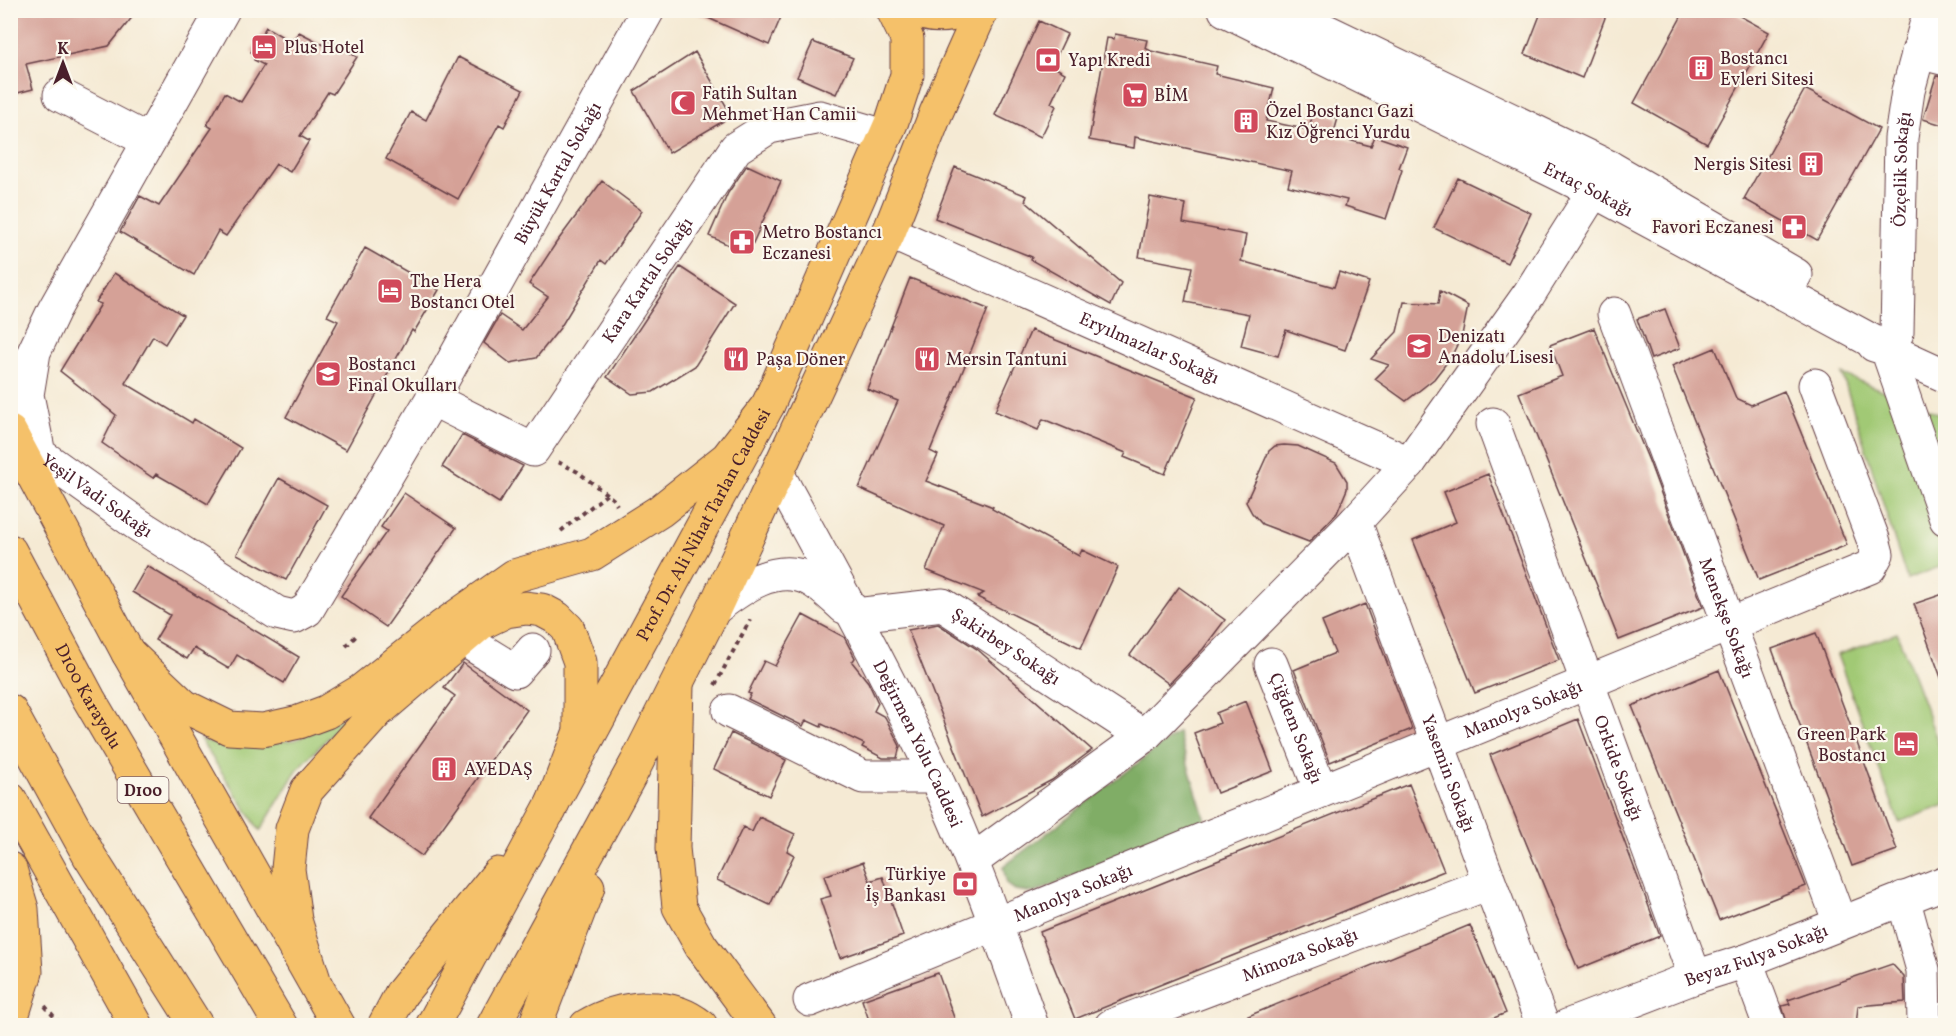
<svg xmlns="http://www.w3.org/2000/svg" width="1956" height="1036" font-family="Vollkorn,serif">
  <rect width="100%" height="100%" fill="#fbf7ec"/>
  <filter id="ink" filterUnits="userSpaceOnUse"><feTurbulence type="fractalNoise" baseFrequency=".0167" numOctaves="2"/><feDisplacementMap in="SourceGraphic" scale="12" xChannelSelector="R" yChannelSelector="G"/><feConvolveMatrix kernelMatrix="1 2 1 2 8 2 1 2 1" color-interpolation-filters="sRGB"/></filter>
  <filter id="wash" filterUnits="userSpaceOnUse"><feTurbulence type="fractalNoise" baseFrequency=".008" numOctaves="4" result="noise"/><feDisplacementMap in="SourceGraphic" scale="24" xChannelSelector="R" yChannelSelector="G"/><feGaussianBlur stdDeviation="1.35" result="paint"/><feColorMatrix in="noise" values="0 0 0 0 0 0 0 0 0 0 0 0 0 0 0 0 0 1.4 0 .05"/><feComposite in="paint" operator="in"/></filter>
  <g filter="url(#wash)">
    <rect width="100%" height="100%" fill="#f5ead4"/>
    <path fill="#a1c975" stroke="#767450" stroke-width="1.5" d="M 1842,374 L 1945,416 L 1945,565 L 1907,579 Z
      M 1897,633 L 1945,761 L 1945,805 L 1899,822 L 1837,655 Z
      M 351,714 L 297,770 L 260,831 L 200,739 L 224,747 L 295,740 Z"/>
    <path fill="#80ad66" stroke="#656648" stroke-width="1.5" d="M 1178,732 L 1205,820 L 1034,893 L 1015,890 L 1007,884 L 1003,867 Z"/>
    <g id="blocks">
      <path fill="#d5a197" d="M 10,10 L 138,10 L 109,46 L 26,64 L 33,89 L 10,95 Z
        M 690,10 L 784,10 L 769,45 Z
        M 1542,10 L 1608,10 L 1582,78 L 1525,54 Z
        M 1685,10 L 1729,10 L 1769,32 L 1707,144 L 1634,103 Z
        M 1039,21 L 1067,34 L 1052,66 L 1065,73 L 1051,103 L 1056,106 L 1041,137 L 995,115 Z
        M 266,27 L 291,42 L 299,32 L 324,45 L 327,39 L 357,57 L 333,94 L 328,92 L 300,136 L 309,141 L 290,172 L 276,164 L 226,236 L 218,231 L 194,275 L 120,232 L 140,196 L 159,206 L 212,128 L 207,125 L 225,93 L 241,102 L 264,65 L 254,60 L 257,55 L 251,52 Z
        M 1115,34 L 1147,40 L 1145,48 L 1151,51 L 1217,66 L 1215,74 L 1274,88 L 1266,121 L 1309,130 L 1313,112 L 1338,118 L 1333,136 L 1371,146 L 1375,136 L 1407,147 L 1399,168 L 1402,170 L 1386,219 L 1345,206 L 1347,200 L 1288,186 L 1292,171 L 1135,137 L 1134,148 L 1089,140 L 1107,38 L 1114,39 Z
        M 813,42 L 853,58 L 836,94 L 797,77 Z
        M 695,52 L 732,116 L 669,153 L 634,91 Z
        M 458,57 L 523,90 L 504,127 L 499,124 L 458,199 L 386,159 L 411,112 L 426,120 Z
        M 1936,76 L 1946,77 L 1946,126 L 1923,119 Z
        M 1805,89 L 1879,129 L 1817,240 L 1744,199 Z
        M 747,165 L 781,181 L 748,254 L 709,236 L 728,193 Z
        M 955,167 L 1027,196 L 1025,201 L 1121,283 L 1111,305 L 1031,260 L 1032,257 L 935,218 Z
        M 1458,178 L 1531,213 L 1507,263 L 1434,228 Z
        M 602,181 L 642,211 L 606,264 L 601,260 L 560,328 L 536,358 L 510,363 L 484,343 L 500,315 L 522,330 L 548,297 L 529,284 L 556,243 Z
        M 1150,197 L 1186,204 L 1183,223 L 1246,235 L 1241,261 L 1334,287 L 1339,272 L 1369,282 L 1345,350 L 1286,330 L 1278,356 L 1241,346 L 1249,314 L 1185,302 L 1192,267 L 1139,257 Z
        M 365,248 L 439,290 L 414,332 L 412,330 L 346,450 L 286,417 L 338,321 L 327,316 Z
        M 680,267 L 735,303 L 695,366 L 653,392 L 632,394 L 607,377 Z
        M 114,273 L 183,315 L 165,344 L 153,336 L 125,383 L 192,423 L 194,419 L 241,448 L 208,504 L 156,474 L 153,478 L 102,443 L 116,415 L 60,371 L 101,304 L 96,302 Z
        M 910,278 L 988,309 L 930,451 L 938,455 L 926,481 L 993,507 L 992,509 L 1079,556 L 1082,550 L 1118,567 L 1081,648 L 977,597 L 984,593 L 926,570 L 944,526 L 859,488 L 898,401 L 867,389 Z
        M 1440,291 L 1468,306 L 1462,335 L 1451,357 L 1434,379 L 1406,401 L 1375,379 L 1389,365 L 1371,359 L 1397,332 L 1404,302 L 1438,304 Z
        M 1665,309 L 1680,348 L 1651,359 L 1637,319 Z
        M 1594,328 L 1649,461 L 1703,607 L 1619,640 L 1519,393 L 1562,376 L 1550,345 Z
        M 1031,330 L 1197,397 L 1165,474 L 1124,457 L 1126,453 L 1043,419 L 1038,430 L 995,411 Z
        M 1715,348 L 1736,398 L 1751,405 L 1784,391 L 1847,545 L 1759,580 L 1672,366 Z
        M 462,435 L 523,466 L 499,503 L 442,467 Z
        M 1284,445 L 1298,446 L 1336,463 L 1347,481 L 1347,489 L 1337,513 L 1309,542 L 1262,524 L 1252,513 L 1246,502 L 1269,451 L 1275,446 Z
        M 1488,474 L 1559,660 L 1475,693 L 1413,540 L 1456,522 L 1444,492 Z
        M 279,478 L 327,505 L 286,580 L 237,554 Z
        M 404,493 L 456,528 L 386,627 L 341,596 L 387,531 L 381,527 Z
        M 147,566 L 299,657 L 284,683 L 237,655 L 229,669 L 194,648 L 187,659 L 155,640 L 170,615 L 132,592 Z
        M 1179,587 L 1225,620 L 1203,649 L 1169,684 L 1130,655 Z
        M 1946,593 L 1946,683 L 1943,683 L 1914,604 Z
        M 1365,604 L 1412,729 L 1330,762 L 1294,670 L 1335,653 L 1322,622 Z
        M 803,615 L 844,637 L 855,658 L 852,662 L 868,682 L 878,703 L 874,711 L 885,717 L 900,746 L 897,758 L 883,758 L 862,747 L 864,744 L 822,724 L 821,727 L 806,720 L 803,726 L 748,699 L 751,694 L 748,693 L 764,661 L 775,666 Z
        M 938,624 L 977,649 L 1092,750 L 1052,780 L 982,817 L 908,630 Z
        M 1816,633 L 1897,850 L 1852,866 L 1772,649 Z
        M 463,663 L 527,710 L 422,856 L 368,818 L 455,696 L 444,688 Z
        M 1719,670 L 1806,886 L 1719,920 L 1632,706 Z
        M 1246,701 L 1273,771 L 1217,793 L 1194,733 L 1220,723 L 1216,713 Z
        M 1578,719 L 1660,936 L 1578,969 L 1490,755 Z
        M 731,733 L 786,760 L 769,796 L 714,769 Z
        M 1409,784 L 1444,871 L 1075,1019 L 1040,932 Z
        M 759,817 L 795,834 L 787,851 L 794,855 L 770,905 L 717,880 L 743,827 L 752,832 Z
        M 863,862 L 870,881 L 883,877 L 903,936 L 840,958 L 820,899 L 831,896 L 824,876 Z
        M 1470,925 L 1506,1013 L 1474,1026 L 1224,1026 Z
        M 1892,964 L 1904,977 L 1905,1002 L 1858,1006 L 1856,1026 L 1788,1026 L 1782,1006 L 1790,1004 L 1788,1000 Z
        M 938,973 L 957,1026 L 871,1026 L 862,1000 Z"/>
    </g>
  </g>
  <g filter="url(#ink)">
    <use href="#blocks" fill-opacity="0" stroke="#643d44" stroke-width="1.5"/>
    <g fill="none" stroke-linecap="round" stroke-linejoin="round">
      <defs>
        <g id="minor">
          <path id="s1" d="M 223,10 L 54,310 L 34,352 L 27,395 L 39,454 L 137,524 L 277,613 L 294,617 L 307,610 L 432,399 L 648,10"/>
          <path id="s2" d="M 1225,10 L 1594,191 L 1887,349 L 1946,376"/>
          <path d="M 1283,10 L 1609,167 L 1796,275"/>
          <path d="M 1918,52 L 1946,59"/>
          <path d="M 60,95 L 149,141"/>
          <path id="s3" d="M 889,232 L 1409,463"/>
          <path id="s4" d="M 1614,314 L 1840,923"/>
          <path id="s5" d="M 1897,333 L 1901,138 L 1908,91 L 1930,10"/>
          <path d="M 1874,345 L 1887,349 L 1946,519"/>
          <path id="s6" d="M 432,399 L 533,450 L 736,148 L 769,127 L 820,117 L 885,136"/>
          <path id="s7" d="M 1493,424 L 1695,977"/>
          <path id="s8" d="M 778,475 C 832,574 887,674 935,776 C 973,857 1002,942 1032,1026"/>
          <path id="s9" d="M 1355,522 L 1543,1026"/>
          <path d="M 714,609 C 740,589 776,561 811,580 C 823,587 834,598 844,607"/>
          <path id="s10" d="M 855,615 L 943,605 L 1144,736"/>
          <path d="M 463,639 L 515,671 L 533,650"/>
          <path id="s11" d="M 1271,664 L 1321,791"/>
          <path d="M 729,711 L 863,777 L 936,777"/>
          <path d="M 972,861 L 1144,736 L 1355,522 L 1409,463 L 1529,294 L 1609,167"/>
          <path d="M 1903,898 L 1923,970 L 1924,1026"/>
          <path d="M 1746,961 L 1770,1026"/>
          <path id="s12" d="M 810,1000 L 1870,567 L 1877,554 L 1873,539 L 1815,385"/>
          <path id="s13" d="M 1111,1026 L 1489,883"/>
          <path id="s14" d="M 1567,1026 L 1695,977 L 1746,961 L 1946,882"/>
        </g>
        <g id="major">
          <path d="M 915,10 C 931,18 949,17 966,10"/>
          <path d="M 401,994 L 498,874"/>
          <path id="s15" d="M 432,1026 L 768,405 L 892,121 L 907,75 L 907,39 L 893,10"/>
          <path d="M 493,1026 L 636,764 L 714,609 L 889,232 L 936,113 L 982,10"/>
          <path d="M 535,1026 L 588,887"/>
        </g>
        <g id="highway">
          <path d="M 10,432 L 128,653 L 339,1026"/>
          <path id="s16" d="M 10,551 L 89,699 L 281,1026"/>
          <path d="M 128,653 L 184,706 L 229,728 L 263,730 L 299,722 L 326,712 L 361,691 L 443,626 L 514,576 L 592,554 L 660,511 L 727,458 L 768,405"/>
          <path d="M 677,685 L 673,848 L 679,907 L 701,946 L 760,1026"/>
          <path d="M 10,711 L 90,857 L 197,1026"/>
          <path d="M 10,799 L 137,1026"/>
          <path d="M 10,869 L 22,909 L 26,972 L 10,1023"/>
          <path d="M 314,980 L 295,920 L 288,869 L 292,829 L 307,790 L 377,712 L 481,623 L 506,611 L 526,608 L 542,610 L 557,618 L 568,629 L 580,662 L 580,731 L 550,810"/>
          <path d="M 586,1026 C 620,1006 670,1000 701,1026"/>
        </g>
      </defs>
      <use href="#minor" stroke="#643d44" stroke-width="35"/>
      <use href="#major" stroke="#643d44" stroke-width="35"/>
      <use href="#highway" stroke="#643d44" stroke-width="35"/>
      <path stroke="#643d44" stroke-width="4" stroke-dasharray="4.5 4.5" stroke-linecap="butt" d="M 558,462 L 578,472 L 613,499 L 617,505
        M 561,531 L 607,494
        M 346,646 L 357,635
        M 715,685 L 750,620
        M 45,1006 L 62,1026"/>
      <use href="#minor" stroke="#fff" stroke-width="33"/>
      <use href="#major" stroke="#f5c16b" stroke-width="33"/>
      <use href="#highway" stroke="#f5c16b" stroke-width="33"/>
      <defs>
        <path id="major-bridge" d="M 384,1026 L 401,994"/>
      </defs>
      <use href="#major-bridge" stroke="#643d44" stroke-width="35" stroke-linecap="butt"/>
      <use href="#major-bridge" stroke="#f5c16b" stroke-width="33"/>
    </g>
  </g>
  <defs>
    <symbol id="hotel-square" viewBox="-11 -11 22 22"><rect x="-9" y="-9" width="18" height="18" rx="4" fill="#d1495b" stroke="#fbf7ec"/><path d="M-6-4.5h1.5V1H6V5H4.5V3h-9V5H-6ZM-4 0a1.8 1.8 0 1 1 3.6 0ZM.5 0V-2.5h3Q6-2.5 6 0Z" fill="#fff"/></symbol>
    <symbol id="bank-square" viewBox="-11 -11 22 22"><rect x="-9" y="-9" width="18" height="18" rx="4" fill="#d1495b" stroke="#fbf7ec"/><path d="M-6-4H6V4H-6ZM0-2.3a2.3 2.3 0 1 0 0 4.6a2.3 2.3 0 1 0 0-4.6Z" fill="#fff"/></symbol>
    <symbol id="building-square" viewBox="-11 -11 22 22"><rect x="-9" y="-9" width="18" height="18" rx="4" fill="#d1495b" stroke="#fbf7ec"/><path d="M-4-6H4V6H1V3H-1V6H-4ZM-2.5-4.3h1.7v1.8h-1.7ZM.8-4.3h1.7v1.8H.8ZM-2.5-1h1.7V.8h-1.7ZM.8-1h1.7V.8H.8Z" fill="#fff"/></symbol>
    <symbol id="supermarket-square" viewBox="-11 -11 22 22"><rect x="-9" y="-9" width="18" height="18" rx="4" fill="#d1495b" stroke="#fbf7ec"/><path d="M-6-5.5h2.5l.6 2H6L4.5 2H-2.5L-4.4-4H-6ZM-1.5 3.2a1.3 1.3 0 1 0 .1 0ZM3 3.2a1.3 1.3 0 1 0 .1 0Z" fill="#fff"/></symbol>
    <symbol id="mosque-square" viewBox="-11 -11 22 22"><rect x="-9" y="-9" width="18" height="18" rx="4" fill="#d1495b" stroke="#fbf7ec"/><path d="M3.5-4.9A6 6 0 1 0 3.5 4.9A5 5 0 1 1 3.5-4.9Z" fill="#fff"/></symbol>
    <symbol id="pharmacy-square" viewBox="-11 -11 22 22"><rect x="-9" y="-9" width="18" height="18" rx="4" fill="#d1495b" stroke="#fbf7ec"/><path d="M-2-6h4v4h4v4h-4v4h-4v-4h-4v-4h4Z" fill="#fff"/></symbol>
    <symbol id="school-square" viewBox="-11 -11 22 22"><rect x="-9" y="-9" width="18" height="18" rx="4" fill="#d1495b" stroke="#fbf7ec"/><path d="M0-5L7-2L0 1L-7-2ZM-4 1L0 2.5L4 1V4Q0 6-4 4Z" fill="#fff"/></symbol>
    <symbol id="restaurant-square" viewBox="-11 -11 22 22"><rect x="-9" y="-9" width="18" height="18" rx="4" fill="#d1495b" stroke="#fbf7ec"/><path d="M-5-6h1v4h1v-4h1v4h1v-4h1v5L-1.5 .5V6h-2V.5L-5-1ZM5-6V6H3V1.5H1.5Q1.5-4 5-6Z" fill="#fff"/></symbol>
  </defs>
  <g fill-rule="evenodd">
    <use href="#hotel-square" x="249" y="32" width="30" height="30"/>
    <use href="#bank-square" x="1033" y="45" width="30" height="30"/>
    <use href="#building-square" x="1686" y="53" width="30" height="30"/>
    <use href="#supermarket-square" x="1120" y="80" width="30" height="30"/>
    <use href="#mosque-square" x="668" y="88" width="30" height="30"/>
    <use href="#building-square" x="1231" y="106" width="30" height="30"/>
    <use href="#building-square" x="1796" y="149" width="30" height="30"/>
    <use href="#pharmacy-square" x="1779" y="212" width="30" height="30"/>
    <use href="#pharmacy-square" x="727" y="227" width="30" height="30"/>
    <use href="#hotel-square" x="375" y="276" width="30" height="30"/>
    <use href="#school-square" x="1404" y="331" width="30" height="30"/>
    <use href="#restaurant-square" x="721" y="344" width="30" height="30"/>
    <use href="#restaurant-square" x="912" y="344" width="30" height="30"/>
    <use href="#school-square" x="313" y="359" width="30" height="30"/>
    <use href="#hotel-square" x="1891" y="729" width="30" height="30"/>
    <use href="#building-square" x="429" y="754" width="30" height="30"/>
    <use href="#bank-square" x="950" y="869" width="30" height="30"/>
  </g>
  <g text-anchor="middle" stroke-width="4.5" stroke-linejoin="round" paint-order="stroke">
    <rect fill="#fbf7ec" stroke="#7f6065" stroke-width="1.5" x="117.5" y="777" width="51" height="26" rx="4.5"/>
    <g font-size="16" font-weight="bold" fill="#4a1f2b">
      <text x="143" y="796">D100</text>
    </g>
    <g font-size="18" fill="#4a1f2b" stroke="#fbf7ec" text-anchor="start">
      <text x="284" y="53">Plus Hotel</text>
      <text x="1720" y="64">Bostancı<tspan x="1720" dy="21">Evleri Sitesi</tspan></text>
      <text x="1068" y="66">Yapı Kredi</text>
      <text x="702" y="99">Fatih Sultan<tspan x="702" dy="21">Mehmet Han Camii</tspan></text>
      <text x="1154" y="101">BİM</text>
      <text x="1266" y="117">Özel Bostancı Gazi<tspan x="1266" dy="21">Kız Öğrenci Yurdu</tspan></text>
      <text x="1792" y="170" text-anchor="end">Nergis Sitesi</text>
      <text x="1774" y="233" text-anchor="end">Favori Eczanesi</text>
      <text x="762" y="238">Metro Bostancı<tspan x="762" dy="21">Eczanesi</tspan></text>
      <text x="410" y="287">The Hera<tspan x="410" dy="21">Bostancı Otel</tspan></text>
      <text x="1438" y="342">Denizatı<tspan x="1438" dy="21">Anadolu Lisesi</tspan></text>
      <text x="756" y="365">Paşa Döner</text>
      <text x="946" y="365">Mersin Tantuni</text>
      <text x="348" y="370">Bostancı<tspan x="348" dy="21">Final Okulları</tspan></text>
      <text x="1886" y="740" text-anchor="end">Green Park<tspan x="1886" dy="21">Bostancı</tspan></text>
      <text x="464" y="775">AYEDAŞ</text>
      <text x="946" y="880" text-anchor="end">Türkiye<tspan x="946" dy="21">İş Bankası</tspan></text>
    </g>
    <g font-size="18" fill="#4a1f2b" stroke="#fbf7ec">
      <text dy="6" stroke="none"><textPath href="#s5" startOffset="164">Özçelik Sokağı</textPath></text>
      <text dy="6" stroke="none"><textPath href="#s1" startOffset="1317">Büyük Kartal Sokağı</textPath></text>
      <text dy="6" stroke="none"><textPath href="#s2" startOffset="405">Ertaç Sokağı</textPath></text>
      <text dy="6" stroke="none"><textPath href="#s6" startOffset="318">Kara Kartal Sokağı</textPath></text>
      <text dy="6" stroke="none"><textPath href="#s3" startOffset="285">Eryılmazlar Sokağı</textPath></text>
      <text dy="6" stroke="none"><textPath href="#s1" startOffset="566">Yeşil Vadi Sokağı</textPath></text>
      <text dy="6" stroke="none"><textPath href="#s15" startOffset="570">Prof. Dr. Ali Nihat Tarlan Caddesi</textPath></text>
      <text dy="6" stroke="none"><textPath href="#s4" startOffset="324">Menekşe Sokağı</textPath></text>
      <text dy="6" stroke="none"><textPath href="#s10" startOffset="164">Şakirbey Sokağı</textPath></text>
      <text dy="6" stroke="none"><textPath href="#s16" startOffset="165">D100 Karayolu</textPath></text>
      <text dy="6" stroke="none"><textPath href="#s12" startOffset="770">Manolya Sokağı</textPath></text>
      <text dy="6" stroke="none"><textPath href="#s11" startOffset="69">Çiğdem Sokağı</textPath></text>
      <text dy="6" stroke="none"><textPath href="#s8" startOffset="303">Değirmen Yolu Caddesi</textPath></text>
      <text dy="6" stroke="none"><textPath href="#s7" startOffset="366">Orkide Sokağı</textPath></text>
      <text dy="6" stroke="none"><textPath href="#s9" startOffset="268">Yasemin Sokağı</textPath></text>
      <text dy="6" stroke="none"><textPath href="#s12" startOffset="284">Manolya Sokağı</textPath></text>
      <text dy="6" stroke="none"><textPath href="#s13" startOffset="202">Mimoza Sokağı</textPath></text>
      <text dy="6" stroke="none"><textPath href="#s14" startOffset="202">Beyaz Fulya Sokağı</textPath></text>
    </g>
  </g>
  <rect width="1956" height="1036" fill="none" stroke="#fbf7ec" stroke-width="36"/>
  <g transform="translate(63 63)" stroke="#fbf7ec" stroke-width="4.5" paint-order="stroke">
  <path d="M0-4.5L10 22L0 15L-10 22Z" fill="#4a1f2b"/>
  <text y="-9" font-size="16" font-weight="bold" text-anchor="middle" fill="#4a1f2b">K</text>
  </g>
</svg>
